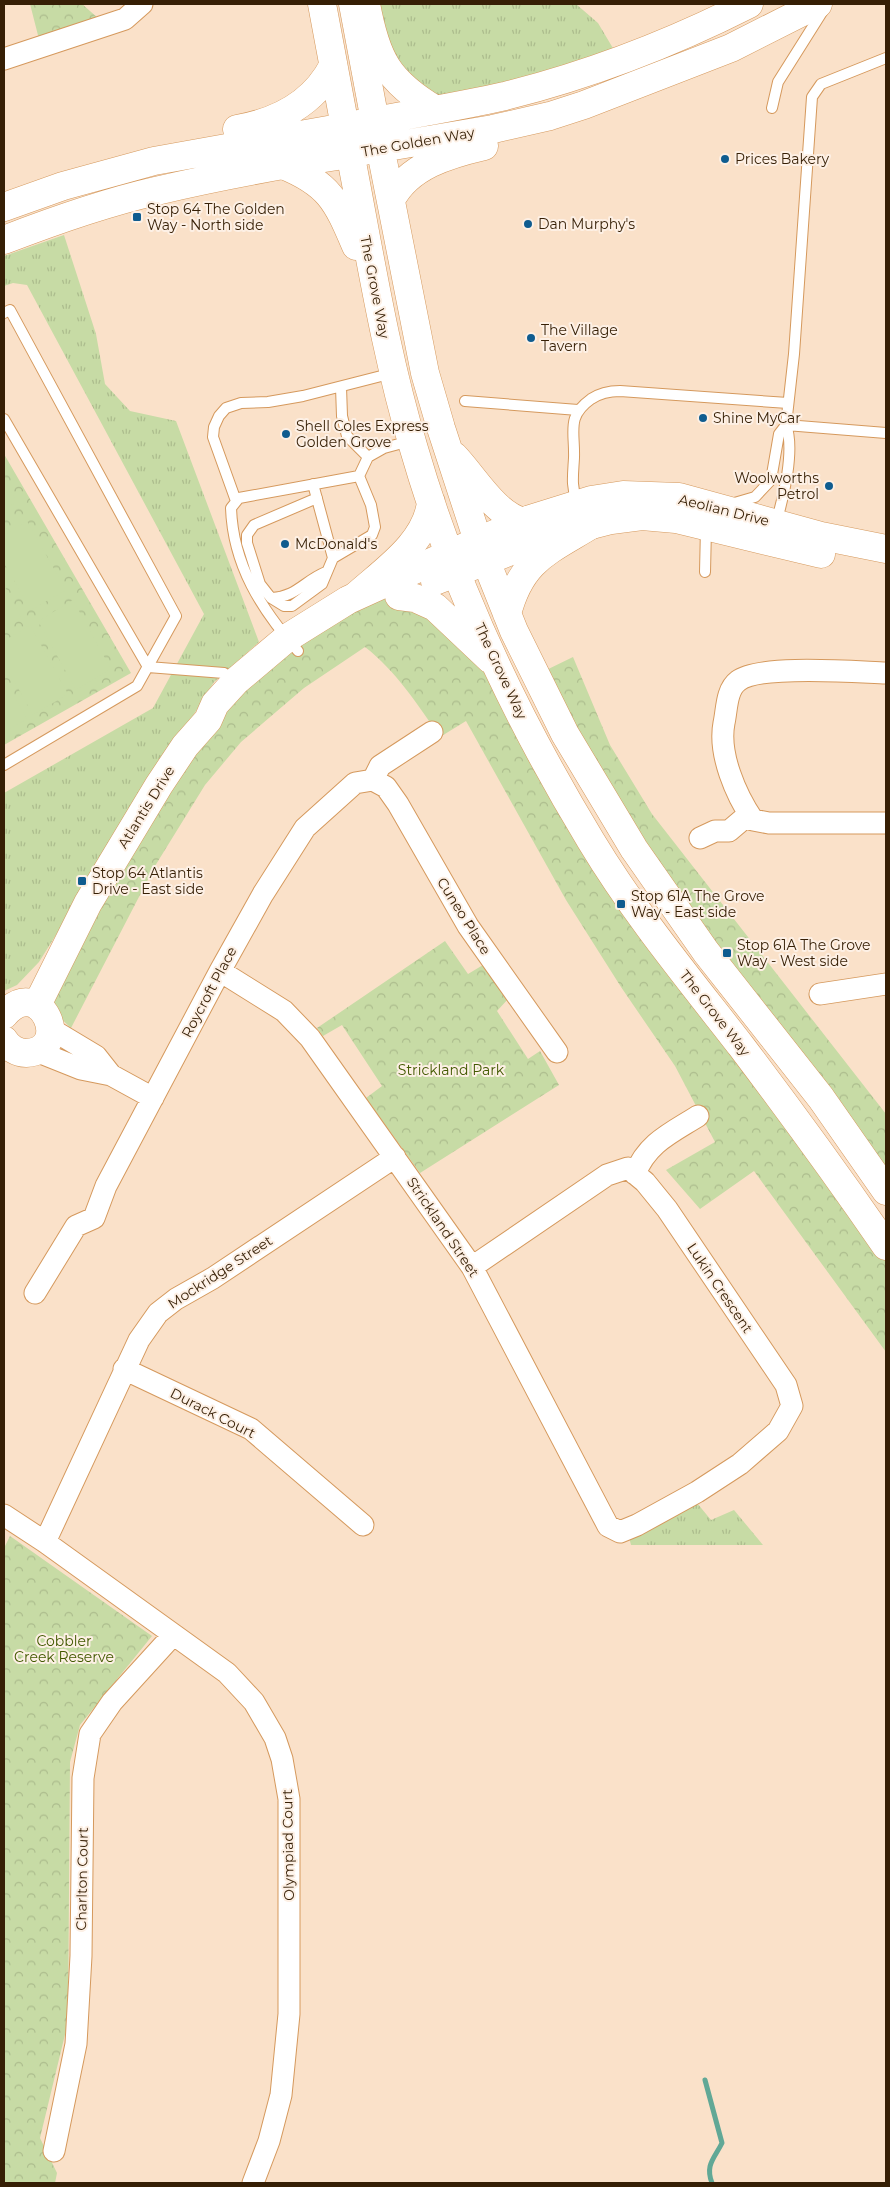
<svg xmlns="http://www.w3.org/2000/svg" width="890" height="2187" font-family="Montserrat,sans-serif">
  <defs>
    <pattern id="grass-tufts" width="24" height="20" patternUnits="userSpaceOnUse" patternTransform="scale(1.25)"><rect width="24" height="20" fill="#c7dba5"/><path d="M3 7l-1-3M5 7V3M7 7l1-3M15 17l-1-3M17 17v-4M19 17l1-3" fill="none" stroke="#acbc8d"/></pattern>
    <pattern id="park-crowns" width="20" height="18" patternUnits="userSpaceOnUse" patternTransform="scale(1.25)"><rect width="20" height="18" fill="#c7dba5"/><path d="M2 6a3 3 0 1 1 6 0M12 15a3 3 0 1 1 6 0" fill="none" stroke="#acbc8d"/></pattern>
  </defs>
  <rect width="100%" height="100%" fill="#fae1c9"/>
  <path fill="url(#grass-tufts)" d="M 363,4 L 576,4 L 598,23 L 620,60 L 555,82 L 415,98 Z
    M 64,235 L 96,334 L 105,384 L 130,411 L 176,421 L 259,642 L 214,682 L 39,962 L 17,985 L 4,991 L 4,793 L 153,708 L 204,614 L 27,285 L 13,283 L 4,286 L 4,256 Z
    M 697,1503 L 711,1520 L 734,1510 L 763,1545 L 631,1545 L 629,1537 Z"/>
  <path fill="url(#park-crowns)" d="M 30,4 L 82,4 L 107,26 L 41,47 Z
    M 4,454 L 131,673 L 4,745 Z
    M 397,590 L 455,627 L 886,1249 L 886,1352 L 754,1171 L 700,1209 L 666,1170 L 715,1142 L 675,1066 L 621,987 L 566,900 L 466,721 L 440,737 C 418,705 396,671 365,647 L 304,688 L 241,742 L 205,785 L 155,866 L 71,1028 L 57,1015 L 37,1005 L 185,746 L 300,640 Z
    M 573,657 L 610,745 L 652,814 L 886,1114 L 886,1193 L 672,905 L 536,675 Z
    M 445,941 L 468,974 L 483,965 L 509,998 L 497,1011 L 528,1059 L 540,1051 L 559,1085 L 420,1173 L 366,1098 L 382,1086 L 342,1025 L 323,1036 L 317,1028 Z
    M 10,1536 L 152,1636 L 80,1725 L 70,1762 L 68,2022 L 40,2138 L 57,2173 L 55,2183 L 4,2183 L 4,1548 Z"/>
  <path fill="#c7dba5" d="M 4,479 L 17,502 L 4,509 Z
    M 27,521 L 66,590 L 31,610 L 4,563 L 4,535 Z
    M 4,585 L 21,617 L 4,627 Z
    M 73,600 L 111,669 L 76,690 L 38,621 Z
    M 30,625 L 68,694 L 33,715 L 4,663 L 4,641 Z
    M 4,678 L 27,719 L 4,732 Z"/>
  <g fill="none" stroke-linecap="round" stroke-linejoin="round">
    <path stroke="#61a896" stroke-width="5" d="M 705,2080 L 722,2143 C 714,2159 705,2165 712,2183"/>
    <defs>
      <path id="lane" d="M 772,108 L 778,82 L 824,9
        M 4,313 L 10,310 L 176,616 L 137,686 L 4,765
        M 341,387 L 342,416 L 347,436 L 368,457
        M 465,401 L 578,410
        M 4,419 L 148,667
        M 786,425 L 886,433
        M 313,484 L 333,558
        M 317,498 L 254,525 L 247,535 L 247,543 L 260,584 L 271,598 L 284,606 L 292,606 L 322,584 L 333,558 L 372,535 L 375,527 L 371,505 L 359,476 L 368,457 L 384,448 L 410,441
        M 236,501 L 213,437 L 214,427 L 219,416 L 226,408 L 241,403 L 268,402 L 303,396 L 393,373
        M 577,503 C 571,485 573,476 574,458 C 575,431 566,417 591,399 C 600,393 609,391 620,391 L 788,403
        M 731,504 L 755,497 L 771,480 L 779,434 L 786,425
        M 776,522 C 784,497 795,449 786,425 L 794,354 L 812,97 L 821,84 L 886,58
        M 705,572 L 706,528
        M 272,598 C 296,597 304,581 326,572
        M 298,651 C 261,609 233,565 231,508 L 239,498 L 359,476
        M 148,667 L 224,673 L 234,680"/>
      <path id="street" d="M 4,59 L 125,19 L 142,4
        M 886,673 C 856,672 759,664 738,681 C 726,690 727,710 724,723 C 718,754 736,795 753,820 L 769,823 L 886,823
        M 373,780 L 386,787 L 398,804 L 468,926 L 557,1052
        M 700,838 L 715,831 L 729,831 L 749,814
        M 220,971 L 284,1011 L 310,1038 L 472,1267 L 608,1526 L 620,1532 L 637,1525 L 697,1492 L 740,1464 L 778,1431 L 792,1406 L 786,1385 L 667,1209 L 645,1182 L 628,1168 L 607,1175 L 472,1267
        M 820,994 L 886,984
        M 51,1029 L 96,1056 L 111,1075
        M 36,1051 L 81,1069 L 111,1075 L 153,1098
        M 635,1174 C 647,1143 671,1133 698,1116
        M 35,1293 L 76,1226 L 94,1218 L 106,1186 L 220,971 L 263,894 L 305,828 L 355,783 L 373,780 L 380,766 L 432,732
        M 124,1369 L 251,1429 L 363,1525
        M 4,1515 L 45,1542 L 227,1673 L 254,1702 L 275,1738 L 282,1759 L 289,1799 L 289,2014 L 281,2095 L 269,2141 L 253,2183
        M 45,1542 L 139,1340 L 158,1313 L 176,1299 L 213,1278 L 395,1157
        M 54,2151 L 76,2044 L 81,1956 L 83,1778 L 90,1734 L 112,1702 L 173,1635"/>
      <path id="secondary" d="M 353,4 L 375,121
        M 237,129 C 277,122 314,103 333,66
        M 4,207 L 63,186 L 154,161 L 345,127 L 322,4
        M 4,240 C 53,221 104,203 156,191 C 220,176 285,164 350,154
        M 435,581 L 549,536 L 611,520 L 642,516 L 676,519 L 821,554
        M 37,1005 L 88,903 L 159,785 L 185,746 L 208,720 L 215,704 L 236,681 L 287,638 L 348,600 L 478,541 L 530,519 L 591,500 L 623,495 L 679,497 L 821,536 L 886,549
        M 4,1015 C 40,972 75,1051 26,1053 C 17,1053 8,1047 4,1040"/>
      <path id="primary" d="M 366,4 C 376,58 387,81 436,110
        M 749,4 C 672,43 589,75 505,96 C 452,108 398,116 345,127 C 367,235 382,343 414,449 C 454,587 517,719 591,841 C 635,914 689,979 741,1046 C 791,1112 839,1178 886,1246
        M 375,121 L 425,373 L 441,428 L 478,541 L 514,631 L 565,734 L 634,849 L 706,952 L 821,1098 L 886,1191
        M 364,151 L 493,129 L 550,116 L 584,105 L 731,48 L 818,4
        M 283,165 C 330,184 337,202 356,246
        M 391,200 C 408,166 449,154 484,146
        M 454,456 C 475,478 495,515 524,522
        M 357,595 C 385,570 427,542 431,502
        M 399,596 L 415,598 L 435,607 L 490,659
        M 507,614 C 521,560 547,552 591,525"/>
    </defs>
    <use href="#lane" stroke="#d5995d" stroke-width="12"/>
    <use href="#street" stroke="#d5995d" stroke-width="23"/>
    <use href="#secondary" stroke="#d5995d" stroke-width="29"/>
    <use href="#primary" stroke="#d5995d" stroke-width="29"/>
    <use href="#lane" stroke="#fff" stroke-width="10"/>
    <use href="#street" stroke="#fff" stroke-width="21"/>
    <use href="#secondary" stroke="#fff" stroke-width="28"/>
    <use href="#primary" stroke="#fff" stroke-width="28"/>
  </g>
  <g fill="#0f5c8f" stroke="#fdf0e5" stroke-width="2">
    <circle cx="725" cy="159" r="5"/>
    <rect x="132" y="212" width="10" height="10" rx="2.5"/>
    <circle cx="528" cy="224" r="5"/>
    <circle cx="531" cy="338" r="5"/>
    <circle cx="703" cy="418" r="5"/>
    <circle cx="286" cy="434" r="5"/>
    <circle cx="829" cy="486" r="5"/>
    <circle cx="285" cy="544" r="5"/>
    <rect x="77" y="876" width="10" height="10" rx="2.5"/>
    <rect x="616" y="899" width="10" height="10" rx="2.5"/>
    <rect x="722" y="948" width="10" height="10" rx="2.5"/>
  </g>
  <g text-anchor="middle" stroke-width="4" stroke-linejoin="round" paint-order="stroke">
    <g font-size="14" fill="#361f05" stroke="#fdf0e5">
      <text transform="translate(418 142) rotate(-10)" y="5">The Golden Way</text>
      <text transform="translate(375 287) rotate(79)" y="5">The Grove Way</text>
      <text transform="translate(724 510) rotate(14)" y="5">Aeolian Drive</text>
      <text transform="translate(501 671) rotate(65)" y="5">The Grove Way</text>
      <text transform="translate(146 807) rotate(-58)" y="5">Atlantis Drive</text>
      <text transform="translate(464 916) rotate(58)" y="5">Cuneo Place</text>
      <text transform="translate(209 992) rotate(-62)" y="5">Roycroft Place</text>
      <text transform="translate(715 1013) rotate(52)" y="5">The Grove Way</text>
      <text transform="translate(443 1227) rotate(56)" y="5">Strickland Street</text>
      <text transform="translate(220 1272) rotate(-33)" y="5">Mockridge Street</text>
      <text transform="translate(720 1288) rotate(56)" y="5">Lukin Crescent</text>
      <text transform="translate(213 1413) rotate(27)" y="5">Durack Court</text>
      <text transform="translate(288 1845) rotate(-91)" y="5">Olympiad Court</text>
      <text transform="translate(82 1879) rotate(-89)" y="5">Charlton Court</text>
    </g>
    <g font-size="14" fill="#361f05" stroke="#fdf0e5" text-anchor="start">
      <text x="735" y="164">Prices Bakery</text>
      <text x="147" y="214">Stop 64 The Golden<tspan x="147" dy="16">Way - North side</tspan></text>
      <text x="538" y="229">Dan Murphy's</text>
      <text x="541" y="335">The Village<tspan x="541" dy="16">Tavern</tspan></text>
      <text x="713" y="423">Shine MyCar</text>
      <text x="296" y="431">Shell Coles Express<tspan x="296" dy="16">Golden Grove</tspan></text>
      <text x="819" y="483" text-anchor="end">Woolworths<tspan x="819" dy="16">Petrol</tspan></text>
      <text x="295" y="549">McDonald's</text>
      <text x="92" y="878">Stop 64 Atlantis<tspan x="92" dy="16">Drive - East side</tspan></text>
      <text x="631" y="901">Stop 61A The Grove<tspan x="631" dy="16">Way - East side</tspan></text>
      <text x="737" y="950">Stop 61A The Grove<tspan x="737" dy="16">Way - West side</tspan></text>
    </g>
    <g font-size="14" fill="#425901" stroke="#fdf0e5">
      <text x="451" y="1075">Strickland Park</text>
      <text x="64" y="1646">Cobbler<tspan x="64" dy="16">Creek Reserve</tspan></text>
    </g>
  </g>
  <rect width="890" height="2187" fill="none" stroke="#361f05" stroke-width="10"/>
</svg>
